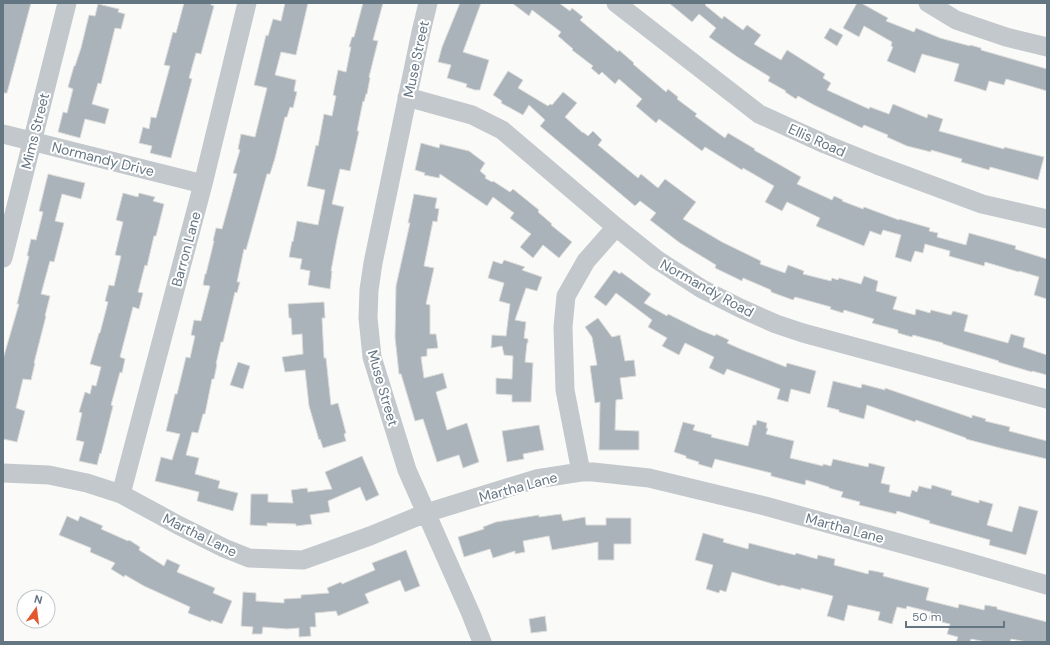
<svg xmlns="http://www.w3.org/2000/svg" width="1050" height="645" font-family="'DM Sans',sans-serif">
  <rect width="100%" height="100%" fill="#fafaf8"/>
  <path fill="#aab3b9" stroke="#dcdcda" d="M 3,3 L 31,3 L 7,93 L 3,93 Z
    M 184,3 L 211,3 L 211,5 L 214,6 L 201,54 L 196,53 L 189,78 L 192,79 L 171,158 L 150,153 L 152,146 L 139,143 L 143,127 L 149,129 L 151,117 L 156,118 L 170,66 L 164,65 L 173,32 L 176,33 Z
    M 285,3 L 308,3 L 296,55 L 281,52 L 275,75 L 296,80 L 294,91 L 297,92 L 293,108 L 290,107 L 287,117 L 285,117 L 275,158 L 270,174 L 267,174 L 246,250 L 244,249 L 237,282 L 240,282 L 237,293 L 235,292 L 223,342 L 221,342 L 216,364 L 217,364 L 214,379 L 212,379 L 205,414 L 203,414 L 198,433 L 192,432 L 186,455 L 199,458 L 195,474 L 220,481 L 218,488 L 238,493 L 233,511 L 197,501 L 199,492 L 155,481 L 161,457 L 172,460 L 180,434 L 166,431 L 175,394 L 177,394 L 186,357 L 190,358 L 195,336 L 191,335 L 194,320 L 201,321 L 210,286 L 203,285 L 205,274 L 206,274 L 214,241 L 213,241 L 216,228 L 222,229 L 237,174 L 233,173 L 240,150 L 238,149 L 241,134 L 255,137 L 267,88 L 254,85 L 266,35 L 268,36 L 273,19 L 281,21 Z
    M 363,3 L 383,3 L 373,40 L 378,41 L 369,77 L 370,78 L 367,94 L 366,94 L 364,102 L 363,101 L 357,131 L 359,131 L 350,171 L 340,169 L 332,204 L 344,207 L 337,239 L 331,271 L 332,271 L 330,289 L 308,285 L 310,271 L 300,269 L 302,259 L 289,257 L 292,241 L 293,242 L 297,221 L 318,225 L 325,190 L 307,186 L 316,145 L 318,146 L 324,114 L 332,116 L 336,96 L 333,95 L 338,70 L 346,72 L 351,47 L 349,47 L 352,37 L 354,37 Z
    M 460,3 L 481,3 L 463,52 L 489,60 L 480,90 L 475,90 L 466,87 L 467,84 L 447,78 L 451,65 L 438,62 L 442,47 Z
    M 512,3 L 559,3 L 570,11 L 572,8 L 583,17 L 580,20 L 618,52 L 619,50 L 634,63 L 633,64 L 666,92 L 668,89 L 678,97 L 677,99 L 697,114 L 695,116 L 725,138 L 728,133 L 755,149 L 754,150 L 801,177 L 797,184 L 832,200 L 834,196 L 843,200 L 842,201 L 863,209 L 864,207 L 899,220 L 899,219 L 930,228 L 929,231 L 938,233 L 937,237 L 966,245 L 969,233 L 1016,246 L 1015,249 L 1047,259 L 1047,299 L 1034,295 L 1039,277 L 1019,271 L 1019,272 L 985,262 L 984,266 L 949,256 L 950,251 L 925,244 L 923,253 L 915,251 L 911,262 L 895,257 L 901,235 L 883,230 L 881,235 L 870,231 L 864,246 L 816,226 L 820,218 L 787,202 L 782,211 L 765,202 L 774,186 L 743,168 L 742,170 L 705,147 L 702,151 L 659,119 L 656,123 L 636,106 L 642,99 L 619,79 L 615,84 L 602,72 L 599,75 L 591,68 L 593,66 L 572,50 L 573,49 L 558,36 L 561,32 L 532,10 L 529,16 Z
    M 669,3 L 707,3 L 705,5 L 722,19 L 724,16 L 743,30 L 747,25 L 761,35 L 754,44 L 781,60 L 787,50 L 825,74 L 823,78 L 831,83 L 827,90 L 869,109 L 870,107 L 889,114 L 893,104 L 927,118 L 928,114 L 943,119 L 939,131 L 1004,149 L 1004,147 L 1044,157 L 1038,180 L 990,167 L 989,170 L 961,162 L 962,159 L 931,150 L 931,152 L 907,146 L 887,137 L 888,135 L 864,125 L 862,128 L 814,105 L 798,96 L 796,99 L 785,92 L 786,91 L 768,81 L 770,77 L 739,58 L 709,37 L 716,28 L 699,14 L 692,22 Z
    M 857,3 L 861,3 L 888,18 L 886,21 L 914,32 L 916,28 L 940,38 L 970,46 L 970,45 L 981,48 L 981,50 L 1047,69 L 1047,91 L 1006,79 L 1004,85 L 989,81 L 986,91 L 974,87 L 954,81 L 959,64 L 922,54 L 915,73 L 887,61 L 893,47 L 891,46 L 892,42 L 864,26 L 859,37 L 843,28 Z
    M 98,4 L 119,9 L 118,12 L 125,14 L 121,29 L 115,28 L 101,84 L 98,83 L 92,104 L 109,109 L 105,124 L 85,119 L 80,138 L 58,132 L 63,112 L 67,113 L 73,89 L 68,87 L 74,66 L 75,66 L 81,48 L 89,15 L 95,16 Z
    M 830,28 L 843,35 L 837,46 L 824,38 Z
    M 508,71 L 523,80 L 518,88 L 548,106 L 550,104 L 552,105 L 563,92 L 577,103 L 565,117 L 583,133 L 583,132 L 588,136 L 593,131 L 602,140 L 598,145 L 638,178 L 641,174 L 658,188 L 665,179 L 696,202 L 683,219 L 722,242 L 761,261 L 760,264 L 785,273 L 788,265 L 804,271 L 803,274 L 831,281 L 832,278 L 838,280 L 839,278 L 861,284 L 864,276 L 878,281 L 876,291 L 897,297 L 893,309 L 915,315 L 916,309 L 930,313 L 931,310 L 951,315 L 953,311 L 968,315 L 964,331 L 1008,343 L 1011,334 L 1025,338 L 1023,347 L 1047,355 L 1047,375 L 1032,371 L 1032,372 L 998,362 L 999,361 L 943,344 L 943,343 L 913,335 L 912,337 L 898,333 L 898,330 L 872,323 L 874,319 L 844,310 L 843,313 L 830,309 L 831,307 L 795,297 L 793,300 L 771,292 L 771,290 L 743,278 L 742,281 L 715,268 L 716,265 L 680,243 L 650,220 L 656,213 L 640,201 L 635,206 L 540,126 L 545,120 L 529,105 L 523,115 L 501,103 L 502,101 L 493,95 Z
    M 421,143 L 439,148 L 440,144 L 469,151 L 485,163 L 480,171 L 486,176 L 485,178 L 492,182 L 493,181 L 510,192 L 513,189 L 539,210 L 538,212 L 552,224 L 551,225 L 572,242 L 559,258 L 543,245 L 533,258 L 520,247 L 531,234 L 510,218 L 514,213 L 493,197 L 487,206 L 440,174 L 439,178 L 424,175 L 425,173 L 415,170 Z
    M 48,174 L 85,183 L 81,199 L 62,194 L 55,221 L 64,223 L 54,262 L 50,261 L 41,294 L 50,296 L 45,316 L 46,316 L 34,363 L 35,363 L 31,380 L 23,379 L 16,408 L 25,411 L 17,442 L 3,439 L 3,359 L 19,304 L 17,304 L 29,256 L 27,256 L 31,239 L 36,240 L 43,212 L 39,211 Z
    M 123,193 L 138,197 L 139,193 L 155,197 L 153,201 L 164,204 L 156,236 L 154,236 L 147,266 L 145,265 L 138,292 L 143,293 L 139,309 L 133,307 L 120,357 L 125,359 L 122,373 L 120,372 L 111,405 L 113,406 L 101,454 L 100,453 L 97,465 L 79,461 L 84,442 L 76,440 L 82,413 L 79,412 L 85,392 L 90,394 L 92,385 L 96,386 L 101,367 L 90,364 L 99,333 L 100,333 L 108,302 L 105,301 L 109,285 L 114,286 L 121,256 L 115,255 L 123,222 L 116,220 Z
    M 414,194 L 437,198 L 435,208 L 439,209 L 437,222 L 433,221 L 424,266 L 434,268 L 426,304 L 430,305 L 430,334 L 436,334 L 438,348 L 427,349 L 427,356 L 421,357 L 424,378 L 443,373 L 447,388 L 436,392 L 447,430 L 467,423 L 479,462 L 463,468 L 459,455 L 437,462 L 423,419 L 415,421 L 401,374 L 399,374 L 395,337 L 396,286 L 410,223 L 408,223 Z
    M 504,260 L 525,267 L 522,270 L 542,277 L 537,291 L 526,288 L 515,320 L 526,322 L 524,338 L 528,339 L 528,343 L 527,343 L 525,362 L 533,363 L 531,402 L 512,402 L 512,395 L 496,394 L 496,378 L 512,379 L 513,356 L 504,355 L 502,346 L 491,348 L 492,335 L 506,336 L 510,304 L 499,301 L 504,283 L 488,278 L 493,261 L 502,264 Z
    M 614,270 L 620,274 L 621,272 L 651,294 L 644,303 L 667,316 L 668,314 L 700,330 L 715,336 L 716,334 L 729,340 L 727,343 L 743,350 L 786,367 L 787,363 L 816,371 L 810,394 L 791,389 L 788,402 L 777,399 L 780,389 L 727,369 L 724,375 L 709,368 L 714,357 L 685,343 L 679,355 L 662,346 L 667,338 L 648,327 L 652,320 L 616,293 L 606,306 L 594,297 Z
    M 324,302 L 325,318 L 322,318 L 324,358 L 326,358 L 331,405 L 338,403 L 346,433 L 344,434 L 346,441 L 323,448 L 320,439 L 319,440 L 309,406 L 305,370 L 285,372 L 282,357 L 303,354 L 302,334 L 292,335 L 291,318 L 289,318 L 288,304 Z
    M 598,318 L 612,337 L 620,335 L 625,361 L 634,360 L 636,376 L 620,378 L 623,399 L 616,400 L 615,430 L 639,431 L 639,450 L 599,450 L 600,402 L 595,403 L 590,366 L 597,365 L 592,337 L 585,327 Z
    M 238,362 L 250,366 L 243,389 L 230,385 Z
    M 833,381 L 861,388 L 862,384 L 885,390 L 885,388 L 972,418 L 972,415 L 986,419 L 985,421 L 1010,427 L 1009,431 L 1047,441 L 1047,459 L 1004,449 L 966,439 L 966,438 L 916,420 L 915,422 L 867,405 L 864,419 L 839,412 L 839,410 L 827,407 Z
    M 757,420 L 767,423 L 766,428 L 768,428 L 766,434 L 794,441 L 790,458 L 823,466 L 823,464 L 831,466 L 833,459 L 868,467 L 869,463 L 885,467 L 881,483 L 890,485 L 889,492 L 910,497 L 912,490 L 917,492 L 919,486 L 931,489 L 932,485 L 952,491 L 951,495 L 979,503 L 979,500 L 993,504 L 987,525 L 1012,532 L 1019,506 L 1038,511 L 1026,555 L 989,545 L 990,540 L 929,523 L 930,521 L 897,511 L 896,514 L 859,505 L 860,502 L 841,497 L 843,492 L 829,488 L 829,487 L 806,480 L 805,485 L 771,476 L 771,473 L 715,459 L 712,468 L 698,464 L 699,462 L 686,458 L 686,456 L 674,452 L 683,422 L 695,425 L 693,430 L 712,435 L 711,437 L 748,446 L 753,425 L 756,425 Z
    M 539,425 L 544,450 L 523,454 L 524,459 L 507,462 L 502,431 Z
    M 362,456 L 379,495 L 366,501 L 360,487 L 358,488 L 328,501 L 330,512 L 310,515 L 312,524 L 296,526 L 296,524 L 267,523 L 267,526 L 250,525 L 251,494 L 268,494 L 268,502 L 293,503 L 291,490 L 307,488 L 308,492 L 332,489 L 325,472 Z
    M 561,514 L 563,521 L 585,517 L 586,525 L 606,525 L 606,518 L 631,518 L 631,544 L 614,544 L 614,560 L 598,560 L 598,542 L 552,550 L 549,536 L 523,541 L 525,552 L 515,554 L 515,551 L 493,558 L 490,549 L 464,557 L 458,537 L 484,529 L 483,527 L 496,522 L 539,515 L 539,517 Z
    M 67,516 L 78,521 L 80,516 L 103,526 L 101,529 L 128,541 L 129,540 L 140,547 L 139,550 L 164,566 L 167,559 L 180,565 L 177,572 L 215,588 L 213,593 L 232,601 L 222,624 L 211,620 L 211,622 L 188,613 L 190,607 L 144,586 L 125,575 L 124,577 L 111,569 L 115,563 L 90,552 L 91,548 L 59,535 Z
    M 703,533 L 724,539 L 723,542 L 748,549 L 749,543 L 795,555 L 796,553 L 817,559 L 818,555 L 835,559 L 834,565 L 868,574 L 869,570 L 884,573 L 883,576 L 929,588 L 926,600 L 958,608 L 959,604 L 984,610 L 985,605 L 997,607 L 997,609 L 1047,622 L 1047,642 L 1027,642 L 1011,639 L 1010,642 L 986,642 L 971,639 L 970,642 L 956,642 L 958,637 L 947,634 L 950,624 L 929,619 L 931,612 L 907,606 L 906,609 L 897,607 L 892,624 L 878,620 L 880,612 L 848,605 L 844,621 L 827,616 L 833,596 L 801,588 L 801,590 L 781,585 L 780,586 L 732,572 L 726,592 L 720,590 L 719,593 L 706,589 L 713,565 L 695,560 Z
    M 406,550 L 420,586 L 405,592 L 400,580 L 365,594 L 369,603 L 338,616 L 336,611 L 315,613 L 316,627 L 310,627 L 311,636 L 299,637 L 299,628 L 287,629 L 263,627 L 262,634 L 252,634 L 253,627 L 241,626 L 243,592 L 256,593 L 256,601 L 284,603 L 284,599 L 301,598 L 301,595 L 329,593 L 327,588 L 341,582 L 342,584 L 375,570 L 372,563 Z
    M 545,616 L 547,631 L 531,633 L 529,619 Z"/>
  <g fill="none" stroke-linecap="round" stroke-linejoin="round">
    <path stroke="#c3c8cc" stroke-width="19" d="M 428,3 L 421,32 L 373,263 L 369,290 L 368,318 L 372,357 L 407,470 L 471,614 L 482,642
      M 616,3 L 759,114 L 825,144 L 877,165 L 982,204 L 1047,219
      M 928,3 L 956,20 L 1006,37 L 1047,47
      M 407,97 L 472,115 L 502,130 L 616,227 L 656,259 L 702,289 L 740,308 L 776,324 L 803,333 L 1047,399
      M 3,134 L 203,184
      M 3,258 L 67,3
      M 581,472 L 565,390 L 563,327 L 566,296 L 586,261 L 616,227
      M 3,473 L 49,475 L 87,483 L 121,494 L 178,525 L 224,548 L 249,558 L 303,560 L 370,536 L 426,513 L 536,479 L 581,472 L 593,472 L 649,478 L 765,506 L 957,559 L 1047,585
      M 121,494 L 203,184 L 247,3"/>
  </g>
  <g text-anchor="middle" stroke-width="4" stroke-linejoin="round" paint-order="stroke">
    <g font-size="14" fill="#657683" stroke="#fff">
      <text transform="translate(416 59) rotate(-78)" y="5">Muse Street</text>
      <text transform="translate(35 131) rotate(-76)" y="5">Mims Street</text>
      <text transform="translate(817 140) rotate(24)" y="5">Ellis Road</text>
      <text transform="translate(103 159) rotate(14)" y="5">Normandy Drive</text>
      <text transform="translate(186 249) rotate(-75)" y="5">Barron Lane</text>
      <text transform="translate(707 288) rotate(29)" y="5">Normandy Road</text>
      <text transform="translate(383 388) rotate(74)" y="5">Muse Street</text>
      <text transform="translate(518 487) rotate(-15)" y="5">Martha Lane</text>
      <text transform="translate(845 528) rotate(15)" y="5">Martha Lane</text>
      <text transform="translate(200 535) rotate(26)" y="5">Martha Lane</text>
    </g>
  </g>
  <rect width="1050" height="645" fill="none" stroke="#657683" stroke-width="8"/>
  <g transform="translate(36 609) rotate(14)"><circle r="19" fill="#ffffff" stroke="#c1c8cd"/>
  <path d="M0-3L7 15L0 10L-7 15Z" fill="#e4572e"/>
  <text y="-6" font-size="11" font-weight="bold" text-anchor="middle" fill="#657683">N</text>
  </g>
  <path d="M906 621v6h98v-6" fill="none" stroke="#657683" stroke-width="2"/>
  <text x="912" y="621" font-size="12" fill="#657683" stroke="#ffffff" stroke-width="3" paint-order="stroke">50 m</text>
</svg>
